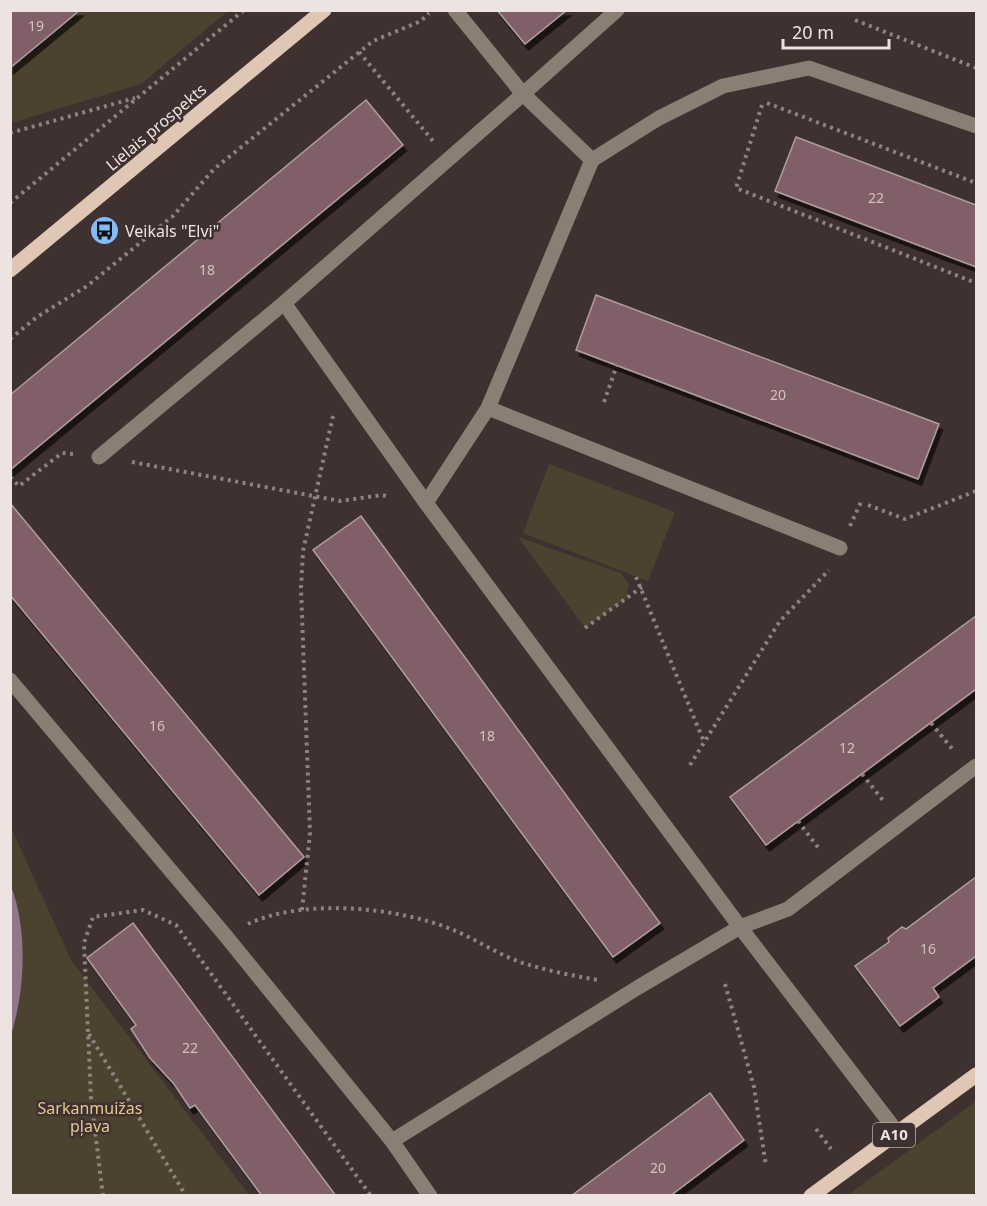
<svg xmlns="http://www.w3.org/2000/svg" width="987" height="1206" font-family="'Noto Sans',sans-serif">
  <defs>
    <filter id="shadow"><feDropShadow dx="3.5" dy="6" stdDeviation="0" flood-color="#0009"/></filter>
  </defs>
  <rect width="100%" height="100%" fill="#3e312f"/>
  <path fill="#4c4230" d="M 80,11 L 80,10 L 228,11 L 141,84 L 11,123 L 11,68 L 44,44 L 43,42 Z
    M 549,464 L 675,512 L 648,581 L 523,533 Z
    M 518,537 L 621,573 L 629,584 L 626,599 L 585,628 Z
    M 10,825 L 71,960 L 249,1195 L 11,1195 Z
    M 976,1101 L 976,1191 L 970,1196 L 848,1195 Z"/>
  <path fill="#92768b" d="M 11,886 C 28,931 25,990 11,1035 Z"/>
  <path fill="#805f67" stroke="#ae9da1" stroke-width="1.5" filter="url(#shadow)" d="M 10,10 L 80,10 L 10,68 Z
    M 497,10 L 567,10 L 525,44 Z
    M 366,100 L 403,145 L 10,470 L 10,395 Z
    M 796,137 L 976,205 L 976,267 L 775,191 Z
    M 596,295 L 939,424 L 918,479 L 576,350 Z
    M 10,503 L 304,857 L 259,895 L 10,595 Z
    M 361,516 L 660,923 L 613,957 L 313,550 Z
    M 976,616 L 976,689 L 766,845 L 730,797 Z
    M 976,877 L 976,956 L 933,988 L 939,997 L 900,1026 L 855,966 L 889,942 L 888,938 L 902,927 L 906,929 Z
    M 133,923 L 336,1196 L 262,1196 L 195,1105 L 190,1108 L 174,1084 L 150,1058 L 131,1029 L 136,1025 L 87,958 Z
    M 710,1093 L 744,1140 L 670,1196 L 571,1196 Z"/>
  <g fill="none" stroke-linecap="round" stroke-linejoin="round">
    <path stroke="#8e8381" stroke-width="4" stroke-dasharray="3 4.5" stroke-linecap="butt" d="M 855,20 L 976,68
      M 359,52 L 433,141
      M 767,103 L 976,183
      M 762,105 L 736,188 L 976,283
      M 10,133 L 135,98
      M 10,203 L 244,10
      M 10,339 L 37,317 L 87,286 L 173,216 L 214,169 L 373,41 L 421,21 L 429,13
      M 604,402 L 617,365
      M 132,462 L 340,501 L 382,495 L 390,497
      M 10,477 L 19,486 L 62,453 L 74,454
      M 868,505 L 905,519 L 976,491
      M 850,526 L 861,502
      M 636,577 L 704,742
      M 585,628 L 642,587
      M 931,723 L 954,751
      M 690,765 L 780,621 L 829,570
      M 862,774 L 885,803
      M 798,821 L 820,850
      M 302,910 L 310,833 L 301,588 L 303,551 L 333,416
      M 248,924 C 303,898 396,907 451,929 C 476,939 500,956 526,964 C 549,971 574,976 598,980
      M 725,984 L 754,1087 L 766,1166
      M 89,1034 L 186,1196
      M 816,1129 L 831,1149
      M 103,1196 L 91,1098 L 84,943 L 93,917 L 143,910 L 176,925 L 371,1196"/>
    <path stroke="#8a7e75" stroke-width="15" d="M 455,10 L 523,94 L 617,10
      M 488,408 L 840,548
      M 99,457 L 284,303
      M 426,503 L 488,408 L 592,160
      M 10,680 L 225,935 L 392,1141 L 430,1196
      M 897,1132 L 740,927 L 426,503 L 284,303 L 523,94 L 592,160 L 659,118 L 723,86 L 809,68 L 976,126
      M 392,1141 L 637,988 L 740,927 L 788,909 L 976,766"/>
    <path stroke="#e0c6b4" stroke-width="15" d="M 10,270 L 324,10
      M 811,1196 L 976,1075"/>
  </g>
  <defs>
    <symbol id="bus-disc" viewBox="-11 -11 22 22"><circle r="9.5" fill="#84bcfb" stroke="#3e312f"/><path d="M-5-6H5V4H4V6H2V4H-2V6H-4V4H-5ZM-3.5-4V0h7V-4ZM-3.5 1.2v1.5H-2V1.2ZM2 1.2v1.5H3.5V1.2Z" fill="#111"/></symbol>
  </defs>
  <g fill-rule="evenodd">
    <use href="#bus-disc" x="88" y="214" width="33" height="33"/>
  </g>
  <g text-anchor="middle" stroke-width="5" stroke-linejoin="round" paint-order="stroke">
    <g font-size="14" fill="#d2c3c3">
      <text x="36" y="31">19</text>
      <text x="876" y="203">22</text>
      <text x="207" y="275">18</text>
      <text x="778" y="400">20</text>
      <text x="157" y="731">16</text>
      <text x="487" y="741">18</text>
      <text x="847" y="753">12</text>
      <text x="928" y="954">16</text>
      <text x="190" y="1053">22</text>
      <text x="658" y="1173">20</text>
    </g>
    <rect fill="#3e312f" stroke="#b8aeac" stroke-width="1.5" x="873" y="1123" width="42" height="24" rx="4.5"/>
    <g font-size="15" font-weight="bold" fill="#ede4e2">
      <text x="894" y="1140">A10</text>
    </g>
    <g font-size="16" fill="#ede4e2" stroke="#3e312f">
      <text transform="translate(156 127) rotate(-40)" y="6">Lielais prospekts</text>
    </g>
    <g font-size="16" fill="#ede4e2" stroke="#3e312f" text-anchor="start">
      <text x="125" y="237">Veikals "Elvi"</text>
    </g>
    <g font-size="16" fill="#e2c893" stroke="#3e312f">
      <text x="90" y="1114">Sarkanmuižas<tspan x="90" dy="18">pļava</tspan></text>
    </g>
  </g>
  <rect width="987" height="1206" fill="none" stroke="#ede4e2" stroke-width="24"/>
  <path d="M783 39v9h106v-9" fill="none" stroke="#ede4e2" stroke-width="3"/>
  <text x="792" y="39" font-size="18" fill="#ede4e2" stroke="#3e312f" stroke-width="4.5" paint-order="stroke">20 m</text>
</svg>
